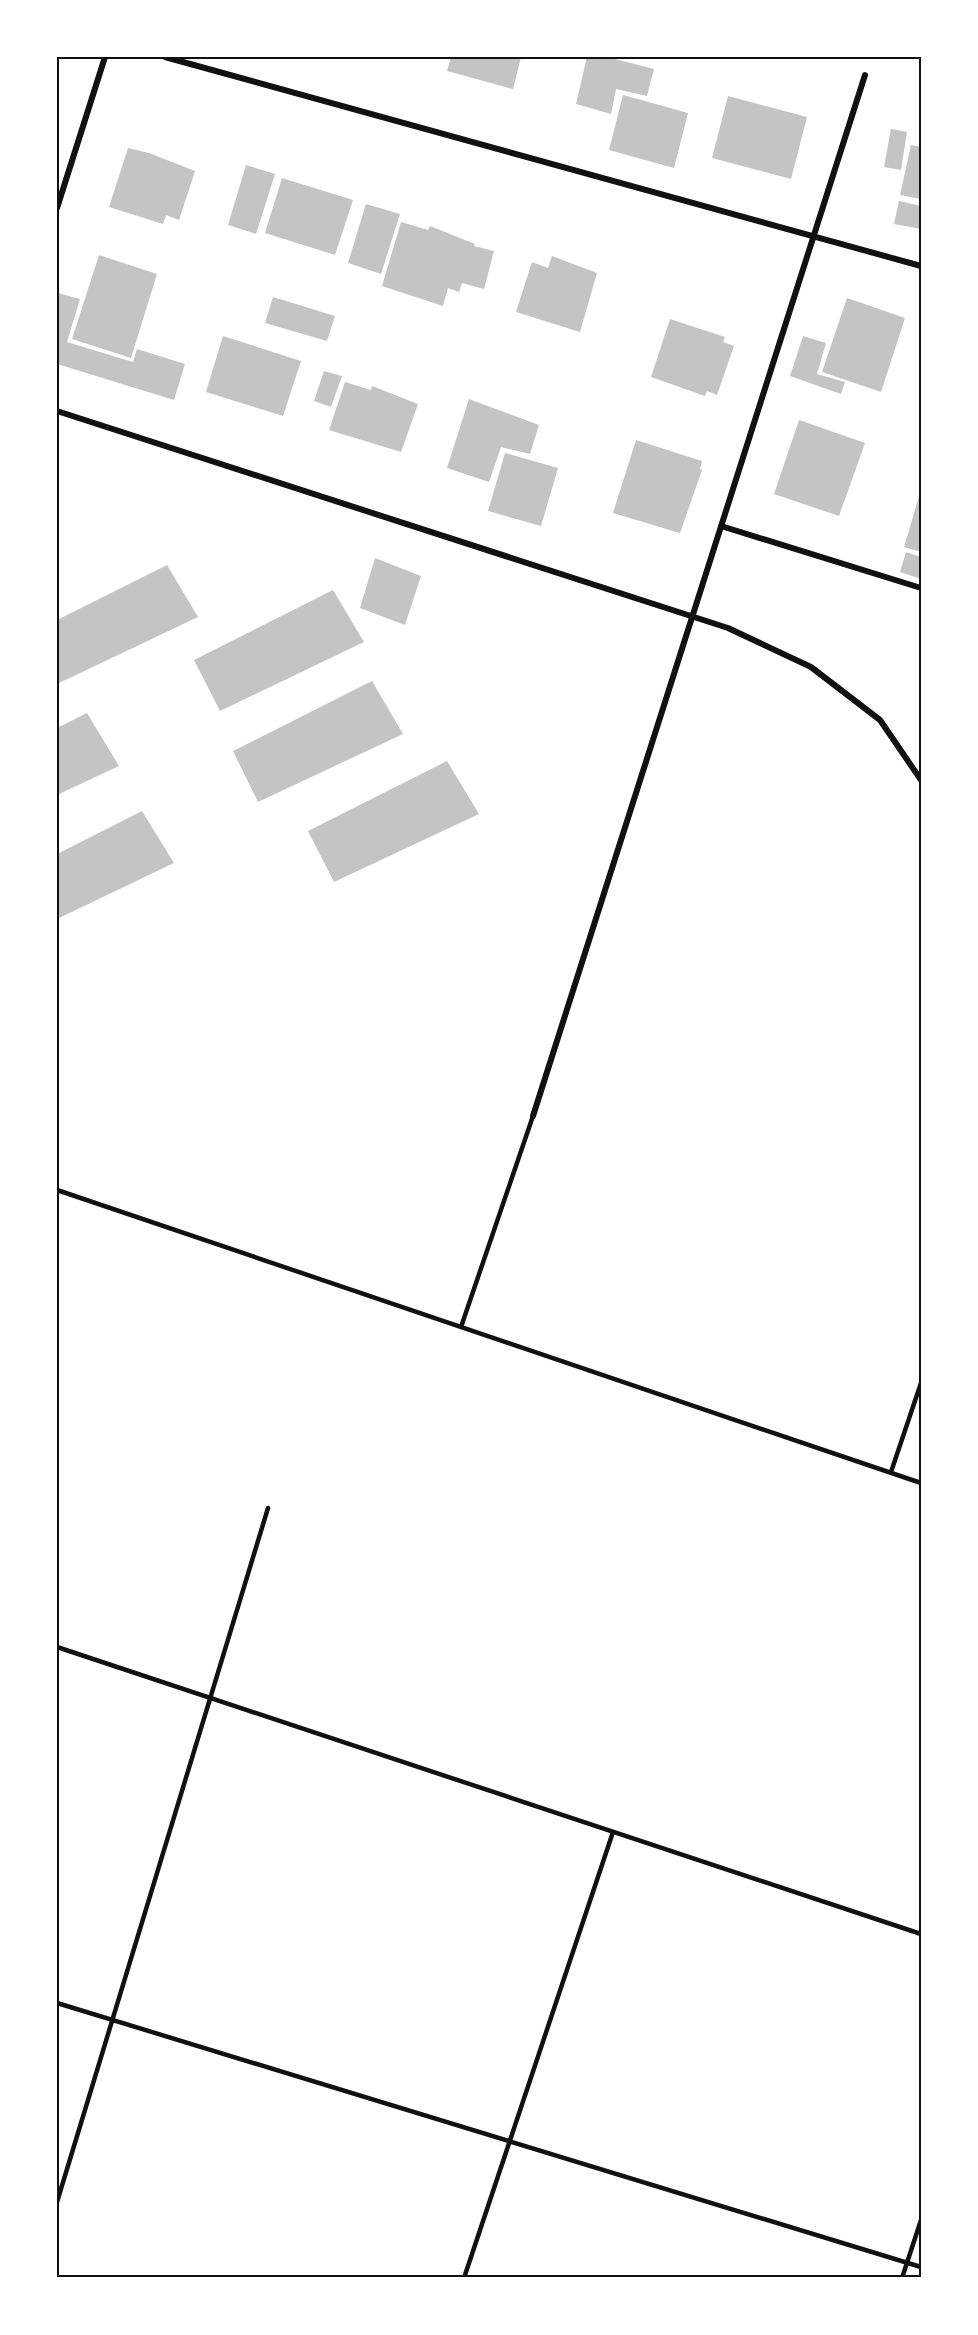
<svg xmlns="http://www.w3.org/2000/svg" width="978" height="2335" font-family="'Nunito Sans',sans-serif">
  <rect width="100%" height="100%" fill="#fff"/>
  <path fill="#c4c4c4" d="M 451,57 L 521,57 L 513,89 L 447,71 Z
    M 587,57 L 607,57 L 654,69 L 647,96 L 616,89 L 611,114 L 576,104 Z
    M 623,95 L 688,113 L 674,168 L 609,150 Z
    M 728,96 L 807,117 L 791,179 L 712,158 Z
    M 891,129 L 907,132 L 901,170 L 884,167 Z
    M 911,145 L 921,147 L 921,199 L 900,195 Z
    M 128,148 L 149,153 L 195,171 L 179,220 L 166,215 L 163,224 L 109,207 Z
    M 246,165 L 275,174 L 256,234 L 228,225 Z
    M 282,178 L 353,200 L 335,255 L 265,233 Z
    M 899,201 L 921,206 L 921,229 L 894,224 Z
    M 366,204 L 400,214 L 381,274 L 348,263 Z
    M 401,222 L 428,230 L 430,226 L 475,244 L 474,246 L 494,251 L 484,289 L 462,283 L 459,292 L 448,288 L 443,306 L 382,286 Z
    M 99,255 L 157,274 L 131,358 L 72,339 Z
    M 552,256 L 597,273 L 580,332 L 516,312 L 532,262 L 548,268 Z
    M 58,293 L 80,299 L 67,342 L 133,362 L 137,349 L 185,364 L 174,400 L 57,364 Z
    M 273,297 L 335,316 L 327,341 L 265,323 Z
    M 847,298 L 905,318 L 881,392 L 822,372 Z
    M 670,319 L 725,337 L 723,342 L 734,346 L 717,395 L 707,391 L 705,396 L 651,377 Z
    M 223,336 L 301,361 L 283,416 L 206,392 Z
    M 803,336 L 826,343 L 817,374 L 845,382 L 841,394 L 790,376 Z
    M 324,371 L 342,376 L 331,407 L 314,401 Z
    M 345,382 L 371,390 L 372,386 L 418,404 L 401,452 L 329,430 Z
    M 469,399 L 539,425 L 530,454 L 501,447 L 489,482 L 447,468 Z
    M 799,420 L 865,443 L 839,516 L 774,494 Z
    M 636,440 L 702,461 L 700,469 L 702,470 L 680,533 L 613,513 Z
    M 505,453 L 558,468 L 541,526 L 488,511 Z
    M 920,493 L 921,493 L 921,552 L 904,547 Z
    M 906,552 L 921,557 L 921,579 L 900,572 Z
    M 375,558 L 421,576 L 405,625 L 360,608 Z
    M 167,565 L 198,617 L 57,684 L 57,620 Z
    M 333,590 L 364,642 L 220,711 L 194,660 Z
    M 372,681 L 403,734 L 258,802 L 233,751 Z
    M 87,713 L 119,766 L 57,795 L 57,728 Z
    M 447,761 L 479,814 L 334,882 L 308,831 Z
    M 142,811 L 174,863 L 57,919 L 57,854 Z"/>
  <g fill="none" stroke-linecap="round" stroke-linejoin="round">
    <path stroke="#111" stroke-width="4.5" d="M 57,1190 L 921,1483
      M 461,1327 L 533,1116
      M 891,1472 L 921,1383
      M 57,1647 L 921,1934
      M 57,2003 L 921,2267
      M 57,2202 L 268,1508
      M 464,2278 L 613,1832
      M 902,2278 L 921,2220"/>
    <path stroke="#111" stroke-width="6" d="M 165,57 L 921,266
      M 57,208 L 105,57
      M 57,411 L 728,628 L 811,667 L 880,720 L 921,780
      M 721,526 L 921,588
      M 533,1116 L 865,75"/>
  </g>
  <rect width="978" height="2335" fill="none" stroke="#ffffff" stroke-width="117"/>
  <rect x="58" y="58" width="862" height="2218" fill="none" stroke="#111" stroke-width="2"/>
</svg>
